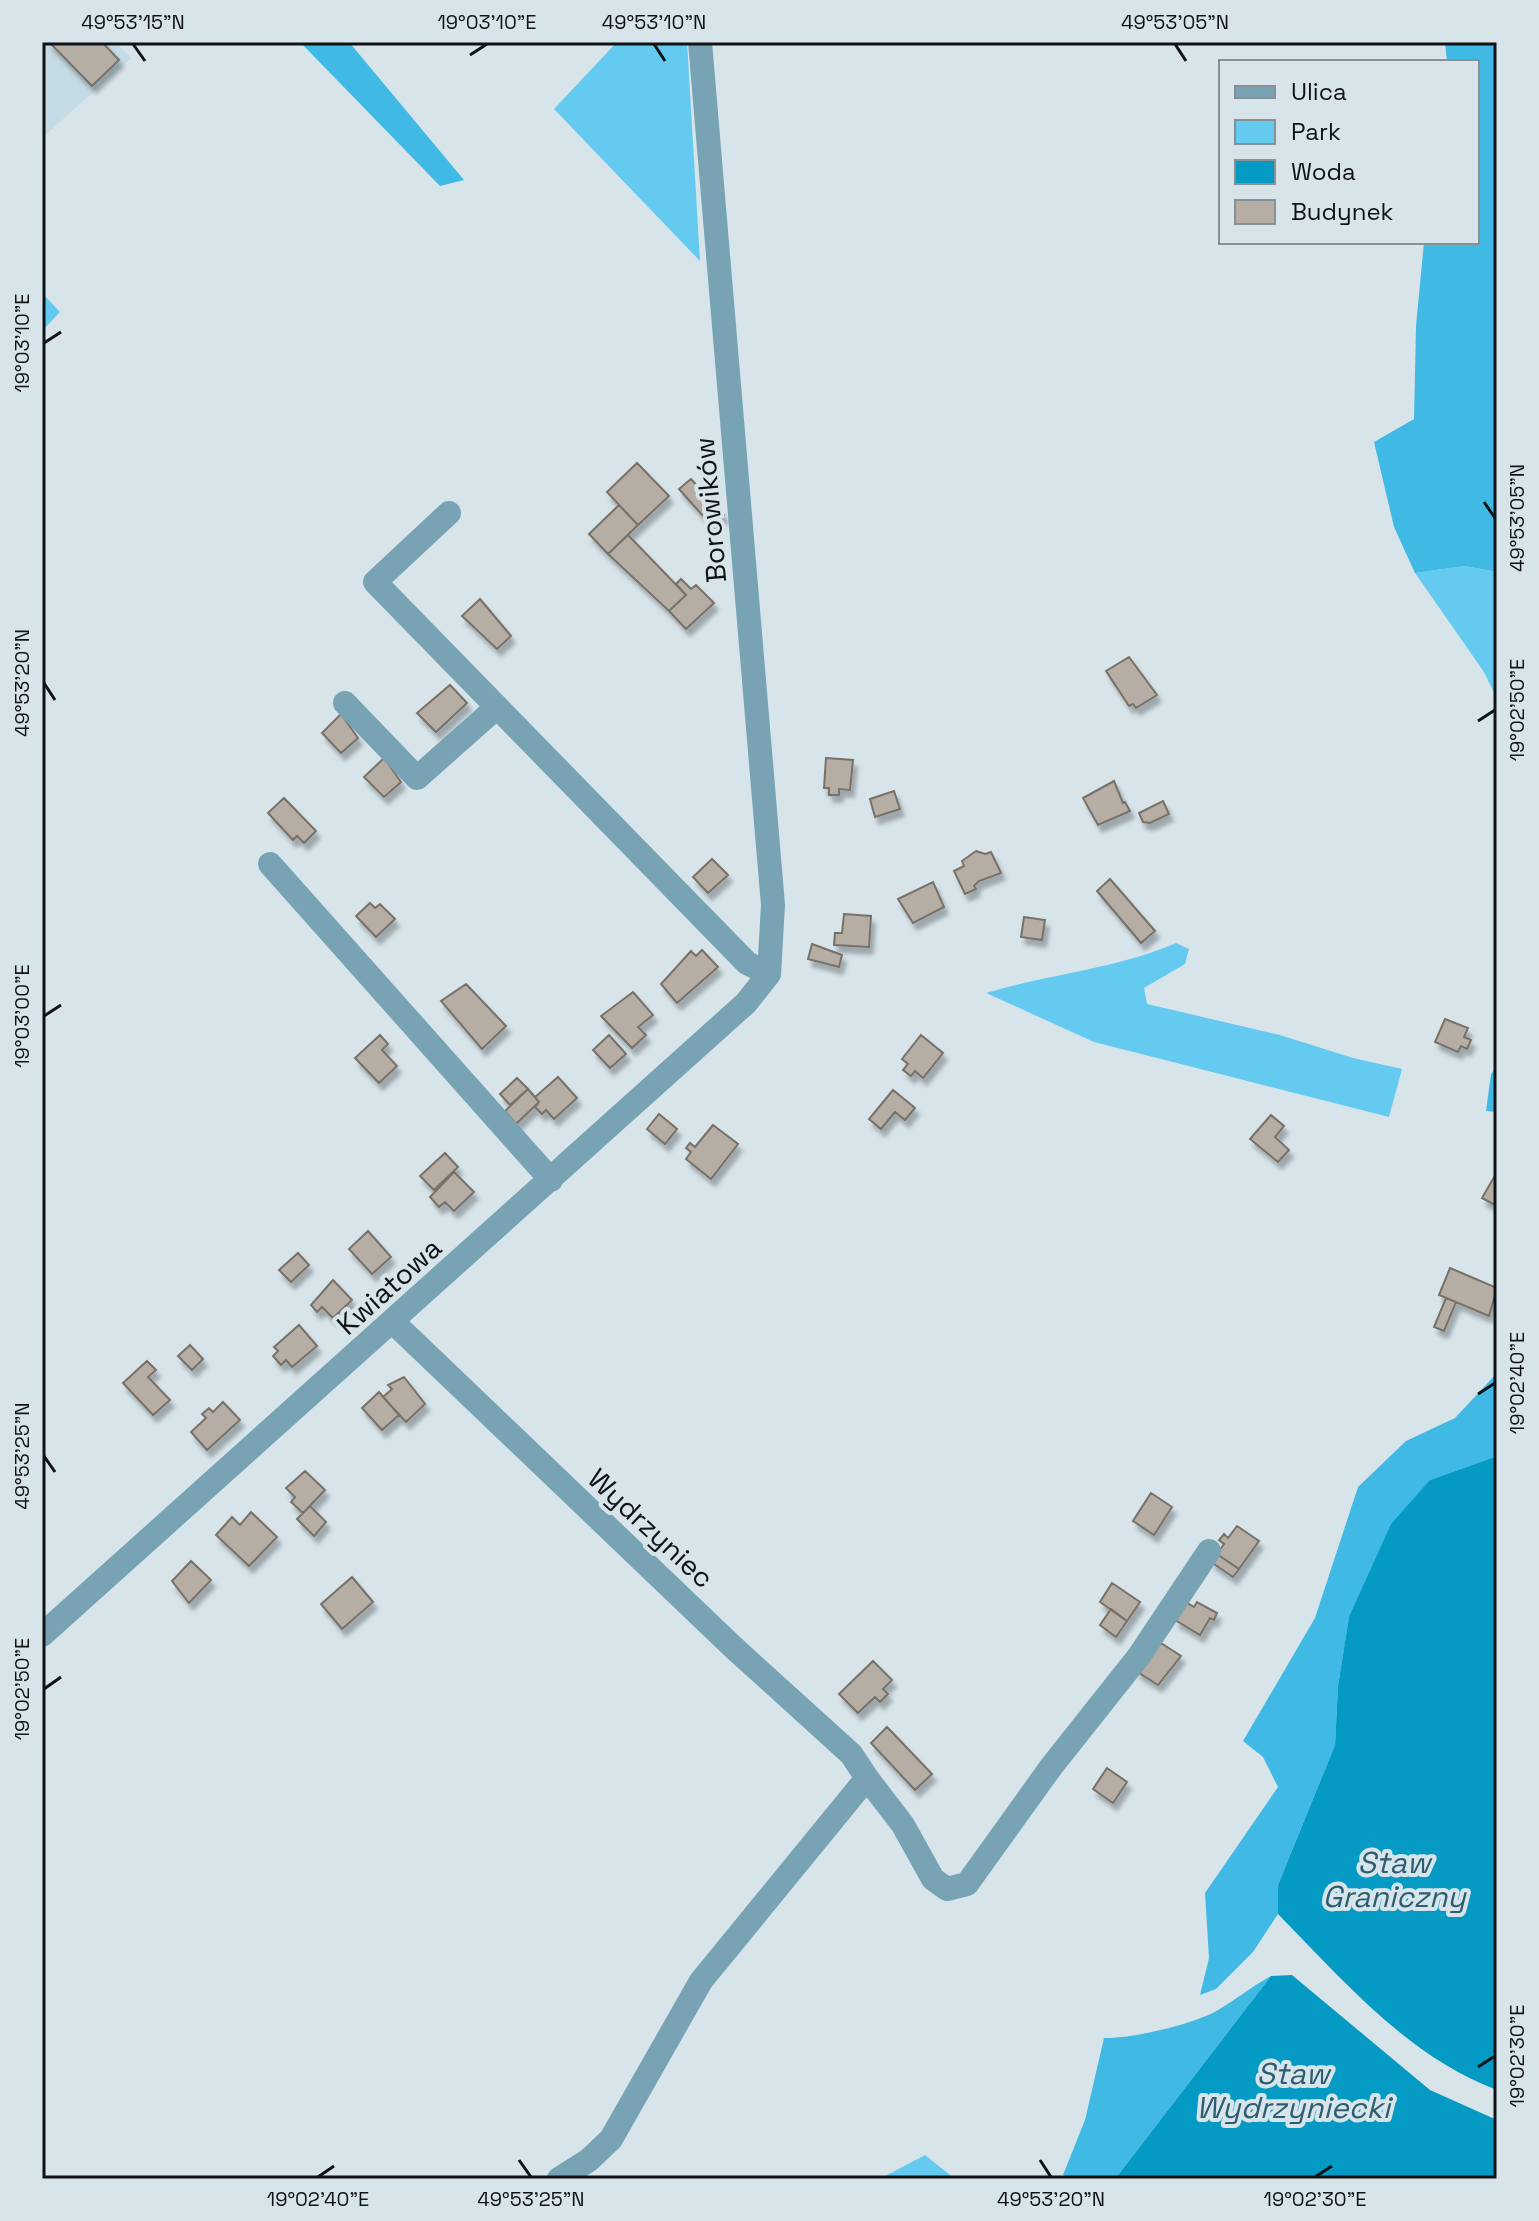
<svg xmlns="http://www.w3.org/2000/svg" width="1539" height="2221" font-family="'Space Grotesk',sans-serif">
  <defs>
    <filter id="shadow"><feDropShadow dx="4" dy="7" stdDeviation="2" flood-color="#0004"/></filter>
  </defs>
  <rect width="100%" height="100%" fill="#d7e5eb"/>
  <path fill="#c4dae4" d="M 42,42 L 115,42 L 131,58 L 42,138 Z"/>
  <path fill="#65caf0" d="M 617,42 L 687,42 L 700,261 L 554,109 Z
    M 42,293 L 60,312 L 42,331 Z
    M 1465,566 L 1497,572 L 1497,699 L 1484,672 L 1415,573 Z
    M 1176,943 L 1189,949 L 1185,964 L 1144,988 L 1147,1004 L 1280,1035 L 1353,1058 L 1402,1069 L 1389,1117 L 1094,1042 L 986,993 C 1049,974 1116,969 1176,943 Z
    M 925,2155 L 955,2179 L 885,2176 Z"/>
  <path fill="#40bae5" d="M 300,42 L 349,42 L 464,180 L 440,186 Z
    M 1445,42 L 1497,42 L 1497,572 L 1465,566 L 1415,573 L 1394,527 L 1374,442 L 1414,419 L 1416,326 L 1424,242 L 1477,242 L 1477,62 L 1447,62 Z
    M 1497,1067 L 1497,1112 L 1486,1111 L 1491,1074 Z
    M 1497,1373 L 1497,1456 L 1430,1480 L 1349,1618 L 1338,1686 L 1335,1745 L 1278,1885 L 1278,1914 L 1253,1952 L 1216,1989 L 1200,1995 L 1209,1958 L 1205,1893 L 1278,1787 L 1263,1757 L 1243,1741 L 1315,1618 L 1358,1487 L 1406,1441 L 1455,1418 Z
    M 1271,1976 L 1115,2179 L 1074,2179 L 1063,2175 L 1085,2120 L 1104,2038 C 1131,2039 1195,2024 1218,2010 C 1237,1999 1252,1986 1271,1976 Z"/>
  <path fill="#049ac4" d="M 1497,1456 L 1497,2090 C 1407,2056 1344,1981 1278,1914 L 1278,1885 L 1335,1745 L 1338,1686 L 1349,1617 L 1391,1524 L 1430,1480 Z
    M 1292,1975 L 1430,2090 L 1497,2120 L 1497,2179 L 1115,2179 L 1271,1976 Z"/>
  <path fill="#b6aea4" stroke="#787168" stroke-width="2" filter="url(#shadow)" d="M 49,42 L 102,42 L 119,60 L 92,86 Z
    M 637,463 L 669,496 L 638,525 L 607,492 Z
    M 691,479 L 724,515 L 712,526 L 679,489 Z
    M 619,505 L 638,525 L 608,554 L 589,534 Z
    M 628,535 L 686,595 L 669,611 L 608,554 Z
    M 681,579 L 691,589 L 696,585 L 714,603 L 686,629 L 669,611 L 686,595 L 676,584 Z
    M 480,599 L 511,636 L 497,649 L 462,616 Z
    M 1129,657 L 1157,695 L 1136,708 L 1133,704 L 1129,706 L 1106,671 Z
    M 450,685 L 467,703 L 436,732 L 417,713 Z
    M 341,714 L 358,738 L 341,753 L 322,733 Z
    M 384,758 L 401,782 L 384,797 L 364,777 Z
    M 826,758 L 853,760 L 850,790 L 839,789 L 839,795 L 829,795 L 829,788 L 824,788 Z
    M 1114,781 L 1123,803 L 1125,802 L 1130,811 L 1098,825 L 1083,798 Z
    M 894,791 L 900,809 L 875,817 L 870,799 Z
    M 284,798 L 316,831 L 304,843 L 297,836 L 293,840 L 268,813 Z
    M 1163,801 L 1169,814 L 1150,823 L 1143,822 L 1139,813 Z
    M 976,851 L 985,854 L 991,852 L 1001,873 L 979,881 L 974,886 L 976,889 L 965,894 L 954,871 L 964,866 L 962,861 Z
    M 712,859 L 728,875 L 708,893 L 693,877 Z
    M 1110,879 L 1155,931 L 1141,943 L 1097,891 Z
    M 933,882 L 944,907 L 913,923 L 898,899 Z
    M 370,903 L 375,908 L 380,904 L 395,919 L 376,937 L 356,916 Z
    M 844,914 L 871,916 L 869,947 L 834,945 L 835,933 L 842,933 Z
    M 1024,917 L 1045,920 L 1042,940 L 1021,937 Z
    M 812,944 L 842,955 L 839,967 L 808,959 Z
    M 702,950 L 718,967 L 677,1003 L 661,984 L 691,951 L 696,956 Z
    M 466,984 L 506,1026 L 482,1049 L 441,1001 Z
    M 633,992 L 653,1015 L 638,1027 L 646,1035 L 632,1048 L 601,1016 Z
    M 1445,1019 L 1468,1028 L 1464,1037 L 1471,1040 L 1467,1049 L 1461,1046 L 1458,1052 L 1435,1042 Z
    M 380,1035 L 388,1044 L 382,1050 L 397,1066 L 379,1083 L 355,1058 Z
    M 609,1035 L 626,1054 L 610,1068 L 593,1050 Z
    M 921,1035 L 943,1053 L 923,1078 L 915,1071 L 911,1076 L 903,1070 L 908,1064 L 902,1059 Z
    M 558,1077 L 577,1098 L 554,1119 L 546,1110 L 542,1114 L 535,1107 L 539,1102 L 535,1097 Z
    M 517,1078 L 528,1089 L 510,1105 L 500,1094 Z
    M 528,1089 L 539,1102 L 516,1124 L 505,1111 Z
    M 893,1090 L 915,1108 L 905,1120 L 895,1112 L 881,1129 L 869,1119 Z
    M 659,1114 L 677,1129 L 665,1144 L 647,1129 Z
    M 1271,1115 L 1284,1126 L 1275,1137 L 1289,1150 L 1278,1162 L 1250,1139 Z
    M 713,1125 L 738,1144 L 711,1179 L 686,1159 L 691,1152 L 686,1148 L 690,1143 L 695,1147 Z
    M 445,1153 L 458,1167 L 434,1190 L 420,1176 Z
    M 454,1172 L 474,1192 L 454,1211 L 445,1202 L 439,1207 L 430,1197 Z
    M 1497,1172 L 1497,1206 L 1482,1198 Z
    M 368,1231 L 391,1257 L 372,1274 L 349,1249 Z
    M 298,1253 L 309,1265 L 291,1282 L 279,1270 Z
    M 1450,1268 L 1497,1288 L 1489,1316 L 1439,1295 Z
    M 333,1280 L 352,1300 L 333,1318 L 322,1307 L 317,1312 L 311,1305 Z
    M 1446,1298 L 1456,1302 L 1444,1331 L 1434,1327 Z
    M 299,1325 L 317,1346 L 292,1367 L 286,1360 L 281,1365 L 273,1356 L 278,1351 L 274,1347 Z
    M 190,1345 L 203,1359 L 192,1370 L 178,1356 Z
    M 147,1361 L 156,1370 L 148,1377 L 170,1400 L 153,1415 L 123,1383 Z
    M 404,1377 L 425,1404 L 406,1422 L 383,1397 L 392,1389 L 388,1385 Z
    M 379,1392 L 399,1415 L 382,1430 L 362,1408 Z
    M 223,1402 L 240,1420 L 207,1450 L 191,1432 L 206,1418 L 202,1414 L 209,1408 L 213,1412 Z
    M 305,1471 L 325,1490 L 303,1513 L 291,1502 L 295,1497 L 286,1488 Z
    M 1151,1493 L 1172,1507 L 1154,1535 L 1133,1521 Z
    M 310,1506 L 326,1522 L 314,1536 L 297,1519 Z
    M 251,1512 L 277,1537 L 249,1566 L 216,1535 L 232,1517 L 240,1525 Z
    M 1237,1526 L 1259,1541 L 1239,1569 L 1217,1554 L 1224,1544 L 1219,1540 L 1224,1534 L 1228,1538 Z
    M 1217,1554 L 1239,1569 L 1233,1577 L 1211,1562 Z
    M 191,1561 L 211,1580 L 189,1603 L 172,1581 Z
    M 352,1577 L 373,1602 L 342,1629 L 321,1604 Z
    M 1112,1583 L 1140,1602 L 1127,1621 L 1100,1602 Z
    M 1186,1602 L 1194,1607 L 1197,1602 L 1217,1613 L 1214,1620 L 1210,1618 L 1200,1635 L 1175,1620 Z
    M 1111,1609 L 1127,1621 L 1116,1637 L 1100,1625 Z
    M 1161,1643 L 1181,1656 L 1158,1685 L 1136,1671 Z
    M 873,1661 L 892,1680 L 883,1689 L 888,1694 L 880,1702 L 875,1697 L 858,1713 L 839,1694 Z
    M 887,1727 L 932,1774 L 915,1790 L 871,1743 Z
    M 1107,1768 L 1127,1782 L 1113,1803 L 1093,1789 Z"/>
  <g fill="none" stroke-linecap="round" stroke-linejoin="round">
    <path stroke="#77a3b5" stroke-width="24" d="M 449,513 L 375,582 L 747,963 L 769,974
      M 345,703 L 417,778 L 497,707
      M 270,864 L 551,1180
      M 394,1323 L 734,1648 L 851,1754 L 867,1778 L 701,1981 L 611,2139 L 589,2160 L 559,2179
      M 42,1635 L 746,1003 L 769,974 L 773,905 L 700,42
      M 867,1778 L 903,1825 L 933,1879 L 947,1889 L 967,1884 L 1051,1767 L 1139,1656 L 1209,1551"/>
  </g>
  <path fill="none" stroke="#0f1315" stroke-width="3" d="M 133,44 L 145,61M 654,44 L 665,61M 1175,44 L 1186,61M 470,55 L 487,44M 44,343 L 61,332M 1484,502 L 1495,518M 44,683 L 55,700M 1478,721 L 1495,710M 44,1016 L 61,1005M 1478,1394 L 1495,1383M 44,1456 L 55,1472M 44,1689 L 61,1677M 1478,2067 L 1495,2056M 519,2160 L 531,2177M 1040,2160 L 1051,2177M 318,2177 L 334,2166M 1315,2177 L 1332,2166"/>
  <g text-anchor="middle" stroke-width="8" stroke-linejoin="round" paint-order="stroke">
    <g font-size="28" fill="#0f1315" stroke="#d7e5eb">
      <text transform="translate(710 510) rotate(-95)" y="10">Borowików</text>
      <text transform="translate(389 1286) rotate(-42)" y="10">Kwiatowa</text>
      <text transform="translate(651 1528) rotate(43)" y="10">Wydrzyniec</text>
    </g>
    <g font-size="30" font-style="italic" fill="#2d5d70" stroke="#d7e5eb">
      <text x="1394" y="1873">Staw<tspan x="1394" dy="34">Graniczny</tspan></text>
      <text x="1293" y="2084">Staw<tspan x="1293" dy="34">Wydrzyniecki</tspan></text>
    </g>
  </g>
  <rect width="1539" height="2221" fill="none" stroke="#d7e5eb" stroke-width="88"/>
  <rect x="1219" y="60" width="260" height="184" fill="#d7e5eb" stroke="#879195" stroke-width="2"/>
  <rect x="1235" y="86" width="40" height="12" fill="#77a3b5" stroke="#879195" stroke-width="2"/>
  <text x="1291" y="100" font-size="24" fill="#0f1315">Ulica</text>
  <rect x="1235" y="120" width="40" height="24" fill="#65caf0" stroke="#879195" stroke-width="2"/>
  <text x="1291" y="140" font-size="24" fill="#0f1315">Park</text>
  <rect x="1235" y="160" width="40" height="24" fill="#049ac4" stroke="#879195" stroke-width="2"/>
  <text x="1291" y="180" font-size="24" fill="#0f1315">Woda</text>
  <rect x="1235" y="200" width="40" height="24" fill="#b6aea4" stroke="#879195" stroke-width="2"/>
  <text x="1291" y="220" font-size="24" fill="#0f1315">Budynek</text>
  <rect x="44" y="44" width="1451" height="2133" fill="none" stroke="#0f1315" stroke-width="3"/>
  <g font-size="20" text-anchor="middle" fill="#0f1315">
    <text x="133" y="29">49°53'15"N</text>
    <text x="487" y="29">19°03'10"E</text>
    <text x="654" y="29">49°53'10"N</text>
    <text x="1175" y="29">49°53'05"N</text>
    <text transform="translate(22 343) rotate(-90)" y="7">19°03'10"E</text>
    <text transform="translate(1517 518) rotate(-90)" y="7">49°53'05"N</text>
    <text transform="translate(22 683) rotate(-90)" y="7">49°53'20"N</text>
    <text transform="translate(1517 710) rotate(-90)" y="7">19°02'50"E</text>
    <text transform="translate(22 1016) rotate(-90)" y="7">19°03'00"E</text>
    <text transform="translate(1517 1383) rotate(-90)" y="7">19°02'40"E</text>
    <text transform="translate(22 1456) rotate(-90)" y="7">49°53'25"N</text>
    <text transform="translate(22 1689) rotate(-90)" y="7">19°02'50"E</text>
    <text transform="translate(1517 2056) rotate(-90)" y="7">19°02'30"E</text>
    <text x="318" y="2206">19°02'40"E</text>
    <text x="531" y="2206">49°53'25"N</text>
    <text x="1051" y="2206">49°53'20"N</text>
    <text x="1315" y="2206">19°02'30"E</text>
  </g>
</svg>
